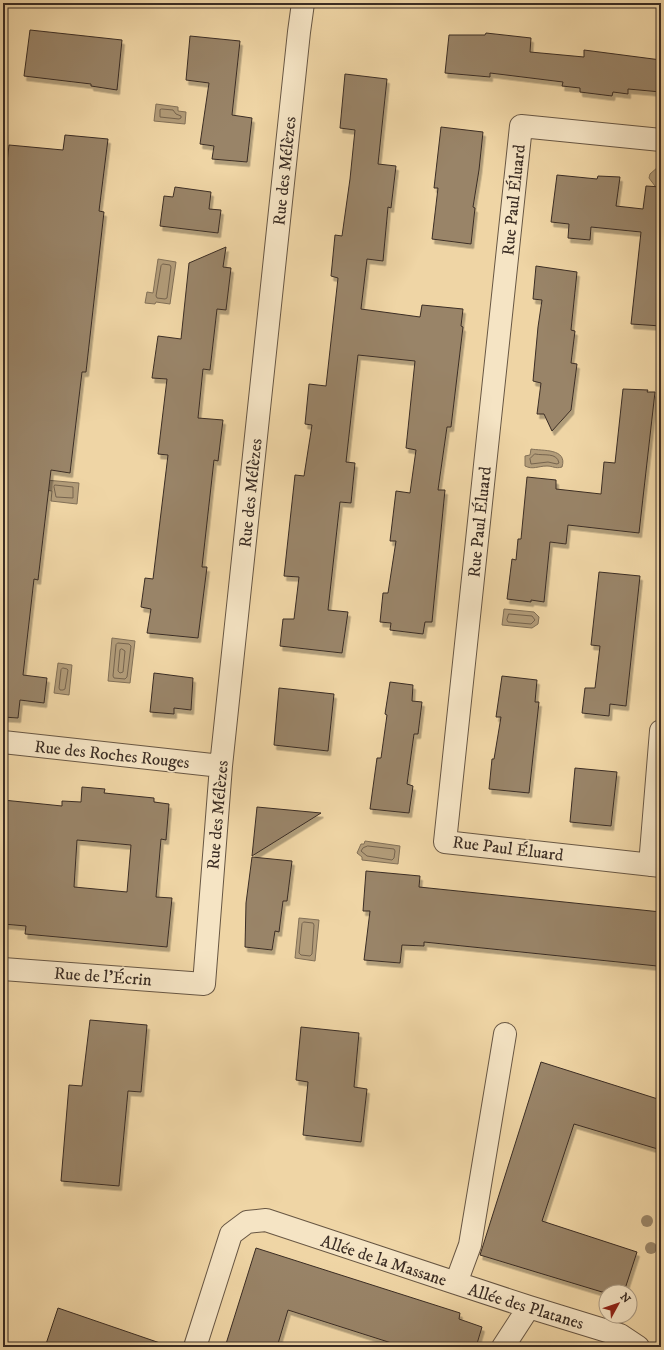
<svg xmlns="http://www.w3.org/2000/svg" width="664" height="1350" font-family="'IM FELL DW Pica',serif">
  <defs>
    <filter id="shadow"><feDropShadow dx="2.5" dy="4.5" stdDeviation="0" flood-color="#0004"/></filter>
  </defs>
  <rect width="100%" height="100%" fill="#efd5a5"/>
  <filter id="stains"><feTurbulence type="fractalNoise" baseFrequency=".005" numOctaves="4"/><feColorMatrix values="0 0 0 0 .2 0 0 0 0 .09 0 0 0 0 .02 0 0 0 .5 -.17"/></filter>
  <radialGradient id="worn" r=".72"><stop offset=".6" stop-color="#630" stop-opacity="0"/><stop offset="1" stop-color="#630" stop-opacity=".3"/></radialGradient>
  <path fill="#b29c79" stroke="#827057" d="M 156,104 L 178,107 L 178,111 L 186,112 L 185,124 L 154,121 Z
    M 659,166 L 661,167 L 661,194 L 649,178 L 650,174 Z
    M 158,259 L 176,262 L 170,304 L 156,302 L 155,304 L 145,303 L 147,292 L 153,293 Z
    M 531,449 C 542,451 568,448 562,467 C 555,469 553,466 547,466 C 538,466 533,470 525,466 L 525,456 L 530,455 Z
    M 46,480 L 79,483 L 77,504 L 51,501 L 52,491 L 45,490 Z
    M 504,609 L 534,612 L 539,617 L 538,624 L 532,628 L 502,625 Z
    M 112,638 L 135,641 L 130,683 L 108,681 Z
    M 58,663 L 72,665 L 69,695 L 54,693 Z
    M 365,841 L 400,846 L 398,864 L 362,860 L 362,857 L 357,853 L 361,844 L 364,844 Z
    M 299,918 L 319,920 L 315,961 L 295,958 Z"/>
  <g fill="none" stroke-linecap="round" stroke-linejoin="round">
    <path stroke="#76644e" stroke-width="1" d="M 162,109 L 173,110 L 176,114 L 181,116 L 181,118 L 179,119 L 160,117 L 160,110 Z
      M 163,264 L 170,265 L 171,267 L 167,298 L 165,299 L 157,298 L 156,296 L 161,266 Z
      M 535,454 C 544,456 557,452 559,463 L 557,464 L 548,462 L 531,464 L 530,459 Z
      M 55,485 L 73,487 L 73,498 L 56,497 L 54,487 Z
      M 509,614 L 532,616 L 535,620 L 531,624 L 508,622 L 507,620 Z
      M 118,643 L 129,644 L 131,646 L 127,677 L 125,679 L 114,678 L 113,676 L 116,645 Z
      M 122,649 L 125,651 L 123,672 L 120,673 L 118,671 L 120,650 Z
      M 63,668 L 67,669 L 68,670 L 65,689 L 63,690 L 60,690 L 59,688 L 61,670 Z
      M 368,846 L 394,849 L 395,851 L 394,858 L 392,860 L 367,856 L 361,851 L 363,848 Z
      M 304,922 L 313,923 L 314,925 L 312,954 L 310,956 L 301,955 L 299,953 L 302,924 Z"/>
  </g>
  <path fill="#998467" stroke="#3b2d24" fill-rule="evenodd" filter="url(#shadow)" d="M 30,30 L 122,40 L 117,90 L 91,86 L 91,84 L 24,76 Z
    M 486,33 L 531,38 L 530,52 L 584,57 L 584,50 L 661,60 L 661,92 L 628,89 L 628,94 L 613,92 L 612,96 L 580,92 L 580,88 L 562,86 L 563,82 L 490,73 L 490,77 L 445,73 L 449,35 L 485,35 Z
    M 190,36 L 240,41 L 232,115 L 252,118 L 247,162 L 212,159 L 214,146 L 200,144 L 209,83 L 186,80 Z
    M 345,74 L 387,79 L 378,164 L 396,166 L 391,208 L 388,207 L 383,261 L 367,259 L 361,309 L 420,317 L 422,305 L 463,309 L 461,326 L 463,327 L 451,427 L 447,427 L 438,490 L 445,490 L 432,622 L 425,622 L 423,634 L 390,630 L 391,623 L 380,622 L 383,593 L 388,593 L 396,541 L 390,541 L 396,491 L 410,493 L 416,450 L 406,448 L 415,361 L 358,355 L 346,462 L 355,463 L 351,503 L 340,502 L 328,610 L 348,612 L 342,653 L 280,646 L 283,619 L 294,619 L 299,577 L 284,576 L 295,475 L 304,476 L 312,425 L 305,424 L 309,384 L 326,386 L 338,278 L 331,276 L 335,235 L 342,236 L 350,179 L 355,130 L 340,128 Z
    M 441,127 L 483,132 L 479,170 L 473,207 L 475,208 L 471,244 L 432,239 L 438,188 L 434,188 Z
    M 65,135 L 108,139 L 99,211 L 104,212 L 86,372 L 82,372 L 70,473 L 51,470 L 38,580 L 34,579 L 23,675 L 47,678 L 44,703 L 20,700 L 18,718 L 3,717 L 3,198 L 9,145 L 63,150 Z
    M 557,175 L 597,179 L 598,176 L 620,177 L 616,206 L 643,209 L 646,186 L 661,187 L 661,326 L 631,324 L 641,232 L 591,227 L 590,240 L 568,238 L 569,224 L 551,222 Z
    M 175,187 L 211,192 L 209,209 L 221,210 L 218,233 L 160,226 L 164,196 L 173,197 Z
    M 226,247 L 223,267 L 231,268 L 226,310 L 217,309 L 210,370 L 203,369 L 198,418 L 223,420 L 218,461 L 214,460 L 202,567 L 207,567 L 198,638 L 147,633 L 151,609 L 141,607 L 145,578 L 153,579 L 168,455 L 158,454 L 167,379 L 152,378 L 158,336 L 181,339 L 189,263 Z
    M 536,266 L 577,272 L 571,330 L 575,331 L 571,363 L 577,364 L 571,410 L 552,431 L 544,414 L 537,414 L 541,383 L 533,381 L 538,327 L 542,300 L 533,299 Z
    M 623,389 L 648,390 L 647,392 L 655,392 L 639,533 L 568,525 L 566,544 L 550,542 L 544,602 L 531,600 L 531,602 L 507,599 L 512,559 L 516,560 L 518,539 L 521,539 L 527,477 L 556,480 L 556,489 L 601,494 L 604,462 L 615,463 Z
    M 599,572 L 640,576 L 626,706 L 610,704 L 609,716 L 582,713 L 585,688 L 595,688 L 600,646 L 591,645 Z
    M 154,673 L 193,678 L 191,710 L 174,708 L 174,714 L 150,712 Z
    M 502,676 L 537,680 L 535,702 L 539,702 L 529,793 L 489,789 L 492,759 L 494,759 L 501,717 L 496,717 Z
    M 390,682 L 413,685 L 412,701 L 422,702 L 418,734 L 414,734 L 407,784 L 413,786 L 409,813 L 370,809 L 377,758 L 381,758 L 387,715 L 385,714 Z
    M 279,688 L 334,694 L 328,751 L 274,745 Z
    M 575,768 L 617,772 L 611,826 L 570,822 Z
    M 82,787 L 105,789 L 104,793 L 154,798 L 154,802 L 169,804 L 166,840 L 161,839 L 156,897 L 172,898 L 167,947 L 25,934 L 26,926 L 3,924 L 3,800 L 62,806 L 62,801 L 81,802 ZM 77,840 L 131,845 L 127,892 L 74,887 Z
    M 257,807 L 321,813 L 252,856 Z
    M 252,857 L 292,861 L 287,901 L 283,901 L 279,932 L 275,931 L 272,950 L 245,947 L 246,903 Z
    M 366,871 L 420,876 L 419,887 L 661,912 L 661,963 L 658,963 L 657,966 L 424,942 L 424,946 L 402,945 L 400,963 L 364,960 L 370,911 L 363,911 Z
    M 90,1020 L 147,1025 L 141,1092 L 128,1091 L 119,1186 L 61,1181 L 69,1085 L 82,1086 Z
    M 301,1027 L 359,1033 L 354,1087 L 367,1089 L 361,1142 L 303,1135 L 308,1082 L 296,1080 Z
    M 541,1062 L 661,1100 L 661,1150 L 574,1124 L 542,1221 L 637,1252 L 624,1292 L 602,1292 L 480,1255 Z
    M 256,1248 L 460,1313 L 459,1319 L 482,1327 L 476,1347 L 404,1347 L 288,1310 L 277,1347 L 225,1347 Z
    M 58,1308 L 160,1343 L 160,1347 L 45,1347 Z"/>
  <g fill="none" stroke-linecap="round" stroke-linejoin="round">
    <defs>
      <path id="minor" d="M 661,140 L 521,126 L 445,842 L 661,866
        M 3,742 L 221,766
        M 650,865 L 661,731
        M 3,969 L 204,984 L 221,766 L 299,32 L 303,3
        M 456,1283 L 529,1307 L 620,1335 L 638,1347
        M 195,1347 L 231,1234 L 247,1222 L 266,1220 L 456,1283 L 470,1245 L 505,1034
        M 503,1347 L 529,1307"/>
    </defs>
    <use href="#minor" stroke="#685744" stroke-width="24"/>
    <use href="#minor" stroke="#f5e4c4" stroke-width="22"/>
  </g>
  <g fill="#9c886a">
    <circle cx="647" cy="1221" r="6"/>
    <circle cx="651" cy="1248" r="6"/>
  </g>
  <g text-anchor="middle" stroke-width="3.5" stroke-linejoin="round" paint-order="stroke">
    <g font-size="17" fill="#3b2d24" stroke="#f5e4c4">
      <text transform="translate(284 171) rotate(-84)" y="6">Rue des Mélèzes</text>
      <text transform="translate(513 200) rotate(-84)" y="6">Rue Paul Éluard</text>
      <text transform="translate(250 493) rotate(-84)" y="6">Rue des Mélèzes</text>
      <text transform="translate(479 522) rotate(-84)" y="6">Rue Paul Éluard</text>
      <text transform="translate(112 754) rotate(6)" y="6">Rue des Roches Rouges</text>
      <text transform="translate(217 815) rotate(-85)" y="6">Rue des Mélèzes</text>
      <text transform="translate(508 848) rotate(7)" y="6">Rue Paul Éluard</text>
      <text transform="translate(103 976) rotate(4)" y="6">Rue de l'Écrin</text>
      <text transform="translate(384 1260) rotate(18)" y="6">Allée de la Massane</text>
      <text transform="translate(526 1306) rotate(17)" y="6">Allée des Platanes</text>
    </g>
  </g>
  <rect width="664" height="1350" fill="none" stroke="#efd5a5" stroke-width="16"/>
  <rect x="4" y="4" width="656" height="1342" fill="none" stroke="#3b2d24" stroke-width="2"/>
  <rect x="8" y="8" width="648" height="1334" fill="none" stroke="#3b2d24"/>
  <g transform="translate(618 1304) rotate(50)"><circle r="19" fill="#f5e4c4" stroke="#ab9b84"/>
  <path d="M0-3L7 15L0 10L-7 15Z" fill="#8f2418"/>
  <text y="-6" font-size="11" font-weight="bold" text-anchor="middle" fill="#3b2d24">N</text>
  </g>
  <rect width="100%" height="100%" filter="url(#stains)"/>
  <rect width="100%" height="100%" fill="url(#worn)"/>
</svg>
